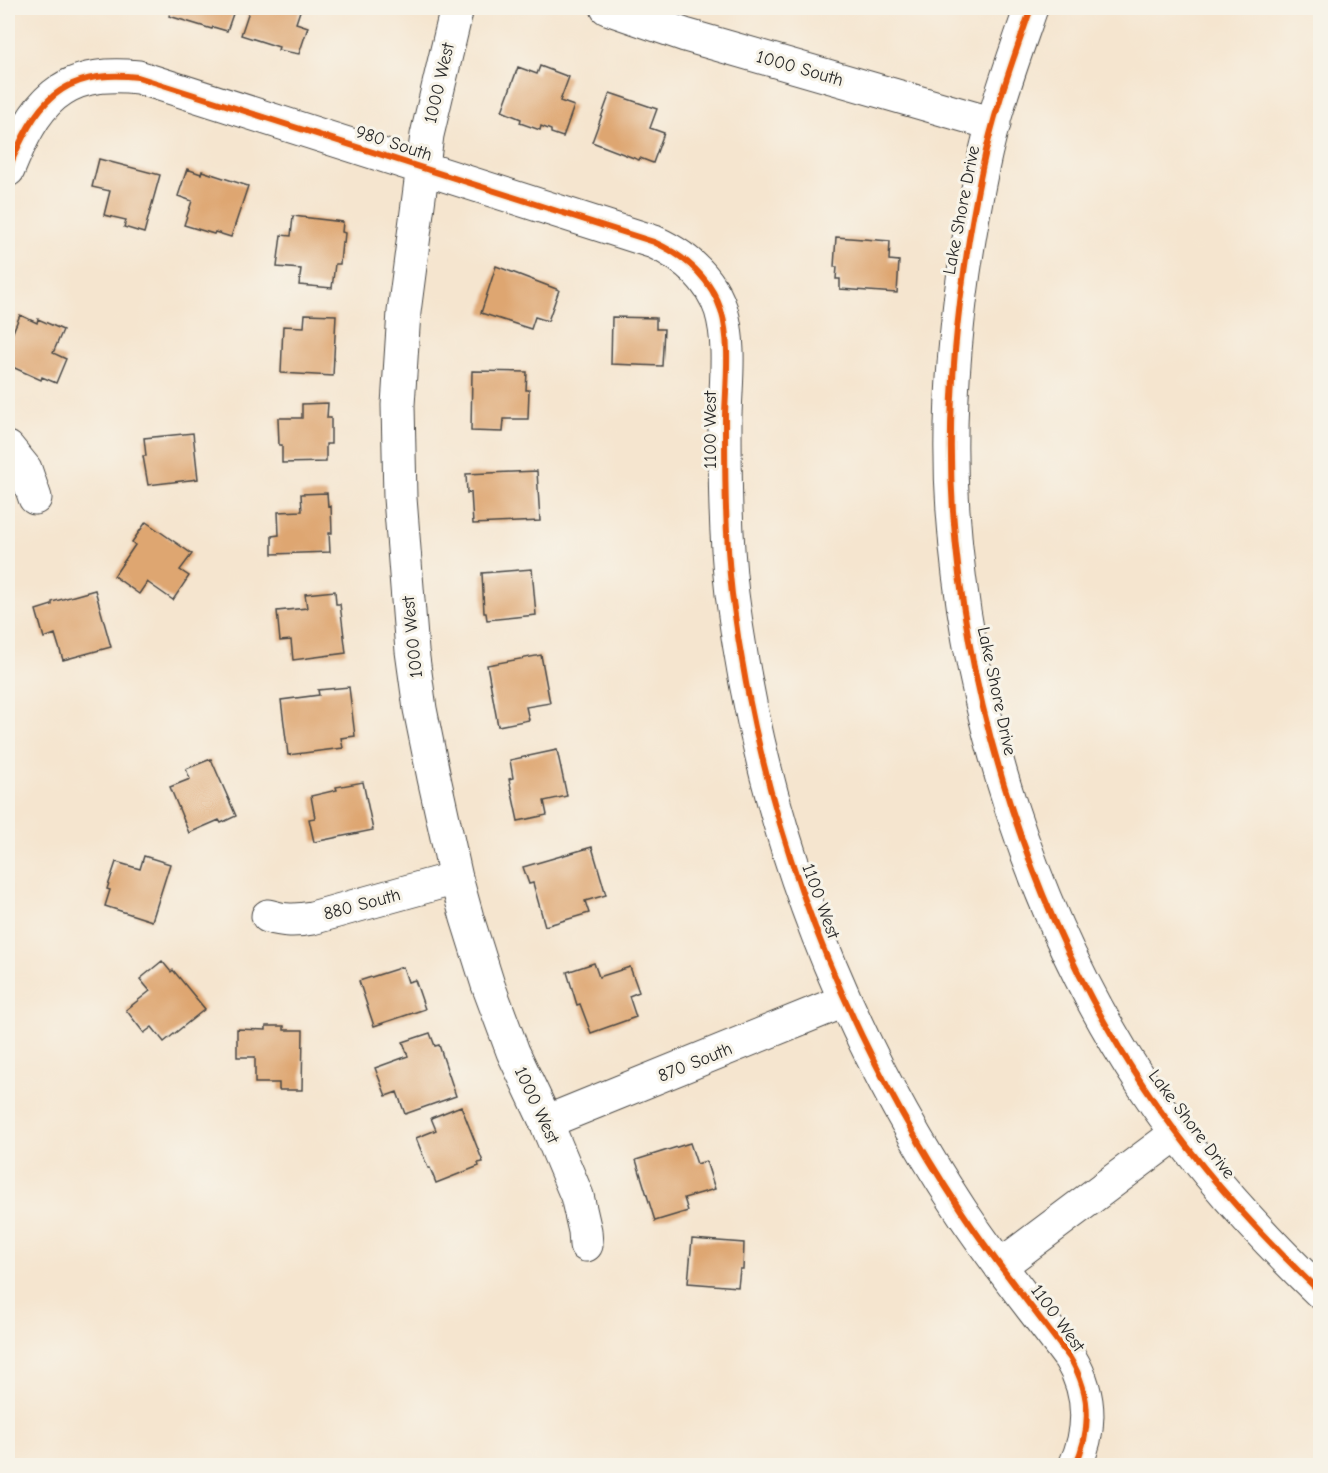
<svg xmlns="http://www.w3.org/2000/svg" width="1328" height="1473" font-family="'Comic Neue',sans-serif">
  <rect width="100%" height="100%" fill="#f7f3e8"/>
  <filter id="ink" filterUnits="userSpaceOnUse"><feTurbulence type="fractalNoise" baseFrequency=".0167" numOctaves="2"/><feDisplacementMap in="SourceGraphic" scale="12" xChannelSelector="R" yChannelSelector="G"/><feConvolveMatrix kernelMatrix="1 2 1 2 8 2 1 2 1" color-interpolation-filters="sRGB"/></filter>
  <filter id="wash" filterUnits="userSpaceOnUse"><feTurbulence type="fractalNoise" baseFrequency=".008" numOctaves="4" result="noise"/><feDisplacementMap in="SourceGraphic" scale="24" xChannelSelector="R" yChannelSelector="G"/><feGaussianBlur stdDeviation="1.35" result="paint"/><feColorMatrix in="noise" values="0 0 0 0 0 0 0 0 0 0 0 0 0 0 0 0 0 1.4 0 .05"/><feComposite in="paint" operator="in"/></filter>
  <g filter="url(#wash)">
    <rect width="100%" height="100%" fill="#f5e5cf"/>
    <g id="blocks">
      <path fill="#dea671" d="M 172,8 L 235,8 L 227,31 L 213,27 L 212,29 L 169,16 Z
        M 250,8 L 301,8 L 296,23 L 308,27 L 299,54 L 278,50 L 279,47 L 241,35 Z
        M 540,66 L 569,77 L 560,101 L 574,106 L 563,137 L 551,133 L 551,130 L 541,126 L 540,130 L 520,123 L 521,119 L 502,111 L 518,67 L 537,74 Z
        M 610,93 L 657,109 L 650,128 L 664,133 L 653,163 L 640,158 L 639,160 L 592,142 Z
        M 99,159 L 160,175 L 144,233 L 124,227 L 126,220 L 104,215 L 110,191 L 92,187 Z
        M 187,169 L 201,174 L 202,171 L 248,186 L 231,237 L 215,232 L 214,234 L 184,225 L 192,201 L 178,196 Z
        M 293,216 L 343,222 L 342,232 L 345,233 L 344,243 L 342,242 L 340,264 L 335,264 L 332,288 L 299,285 L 301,269 L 277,267 L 281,235 L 291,236 Z
        M 836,237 L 890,241 L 889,260 L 899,261 L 897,293 L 840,289 L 840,279 L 836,279 L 837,267 L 834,267 Z
        M 496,266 L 559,290 L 548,321 L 535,317 L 531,329 L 481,313 Z
        M 305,314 L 336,315 L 333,376 L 281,373 L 283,326 L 304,327 Z
        M 20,315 L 37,323 L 38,319 L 63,330 L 53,353 L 66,359 L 56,383 L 42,377 L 41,380 L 8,365 L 8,344 Z
        M 612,317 L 656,318 L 656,329 L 664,329 L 662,366 L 611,364 Z
        M 472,371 L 527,372 L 526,390 L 529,390 L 528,419 L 504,419 L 503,432 L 471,431 Z
        M 328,403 L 327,418 L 331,418 L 331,444 L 326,444 L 326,462 L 282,463 L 282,445 L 279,445 L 278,418 L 302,418 L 302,404 Z
        M 193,433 L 198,479 L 148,485 L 143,456 L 146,456 L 144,438 Z
        M 537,471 L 540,521 L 473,524 L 471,492 L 467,493 L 466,474 Z
        M 327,493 L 328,507 L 331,506 L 332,533 L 329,533 L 330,552 L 272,554 L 272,536 L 279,535 L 278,512 L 302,511 L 301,494 Z
        M 146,522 L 192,554 L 180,570 L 189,576 L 173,600 L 147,582 L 139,594 L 114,576 L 135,545 L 132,542 Z
        M 532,569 L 536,615 L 487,620 L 486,613 L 484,613 L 482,573 Z
        M 95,590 L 111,647 L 63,660 L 55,634 L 44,638 L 36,610 L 52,605 L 52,602 Z
        M 335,591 L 336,604 L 340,604 L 346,653 L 293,660 L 291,640 L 280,641 L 277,611 L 307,608 L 305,594 Z
        M 541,655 L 550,703 L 526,707 L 529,720 L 498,726 L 487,665 Z
        M 349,687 L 355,736 L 341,738 L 343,748 L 288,755 L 281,700 L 319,695 L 318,690 Z
        M 557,750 L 567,796 L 544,801 L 547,815 L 518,821 L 509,779 L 513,778 L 510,760 Z
        M 211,759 L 236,816 L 221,823 L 219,820 L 189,833 L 170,787 L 190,779 L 186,769 Z
        M 363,782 L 373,830 L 314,842 L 309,819 L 315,818 L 311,796 L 337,790 L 336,787 Z
        M 592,847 L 606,895 L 585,901 L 589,913 L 545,926 L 533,883 L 529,884 L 523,867 Z
        M 144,856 L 170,864 L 152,921 L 105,906 L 110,890 L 107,889 L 116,862 L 140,869 Z
        M 162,961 L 171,972 L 173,970 L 205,1009 L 164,1042 L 152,1027 L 144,1033 L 126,1010 L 150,991 L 140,979 Z
        M 594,963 L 599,977 L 630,967 L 639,992 L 629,996 L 636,1017 L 591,1033 L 580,1004 L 577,1005 L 567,972 Z
        M 403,967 L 408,982 L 415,980 L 425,1009 L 374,1026 L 359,981 Z
        M 266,1026 L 284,1026 L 284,1030 L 303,1030 L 302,1090 L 279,1090 L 279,1083 L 255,1083 L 255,1057 L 237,1057 L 237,1029 L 266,1030 Z
        M 430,1033 L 435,1046 L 439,1045 L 456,1096 L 405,1114 L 397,1092 L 386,1096 L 375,1068 L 408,1056 L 403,1042 Z
        M 461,1106 L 483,1162 L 478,1163 L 479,1166 L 436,1183 L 430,1168 L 428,1168 L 416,1138 L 436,1130 L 431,1118 Z
        M 690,1143 L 697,1164 L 706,1161 L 715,1189 L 684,1198 L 688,1211 L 655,1221 L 636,1160 Z
        M 692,1239 L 744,1243 L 743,1269 L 740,1269 L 738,1287 L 688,1283 Z"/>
    </g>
  </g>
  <g filter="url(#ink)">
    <use href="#blocks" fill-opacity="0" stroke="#494744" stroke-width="1.5"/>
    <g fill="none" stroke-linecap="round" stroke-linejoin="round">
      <defs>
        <path id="minor" d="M 457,8 L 427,135 L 404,312 L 398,405 L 400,498 L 412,651 L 420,709 L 434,778 L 456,878 L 467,918 L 488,985 L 513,1052 L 546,1122 L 577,1196 L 585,1231 L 586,1245
          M 607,8 L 685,35 L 994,124
          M 1031,8 C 1013,60 993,114 982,169 C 959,281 945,396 953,511 C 966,707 1034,921 1143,1085 C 1193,1161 1254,1229 1320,1292
          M 8,170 C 35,104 60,68 138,77 L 654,242 C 685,256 710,277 721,310 C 731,343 726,381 725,415 C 725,475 725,534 732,594 C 760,816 837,1022 960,1209 C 994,1261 1033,1308 1070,1358 C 1091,1393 1092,1429 1075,1466
          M 8,448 L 25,469 L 35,498
          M 268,916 C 284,921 296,921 312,918 L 456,878
          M 546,1122 L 844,1001
          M 1000,1266 L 1177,1133"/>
      </defs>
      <use href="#minor" stroke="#494744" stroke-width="35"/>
      <use href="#minor" stroke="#fff" stroke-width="33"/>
      <defs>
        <path id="cycleway" d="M 1031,8 C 1013,60 993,114 982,169 C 959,281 945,396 953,511 C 966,707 1034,921 1143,1085 C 1193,1161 1254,1229 1320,1292
          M 8,170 C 35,104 60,68 138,77 L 654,242 C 685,256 710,277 721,310 C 731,343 726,381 725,415 C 725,475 725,534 732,594 C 760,816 837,1022 960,1209 C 994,1261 1033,1308 1070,1358 C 1091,1393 1092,1429 1075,1466"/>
      </defs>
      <use href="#cycleway" stroke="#f7f3e8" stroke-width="10"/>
      <use href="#cycleway" stroke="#e8590c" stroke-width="6"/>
    </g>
  </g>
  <g text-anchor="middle" stroke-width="6" stroke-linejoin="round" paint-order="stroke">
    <g font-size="18" fill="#2b2b2b" stroke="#f7f3e8">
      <text transform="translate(800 68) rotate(16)" y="6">1000 South</text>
      <text transform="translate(439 83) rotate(-77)" y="6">1000 West</text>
      <text transform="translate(394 143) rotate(18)" y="6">980 South</text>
      <text transform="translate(961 210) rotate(-79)" y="6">Lake Shore Drive</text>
      <text transform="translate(710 430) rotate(-90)" y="6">1100 West</text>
      <text transform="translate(412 637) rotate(-96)" y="6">1000 West</text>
      <text transform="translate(997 691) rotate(78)" y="6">Lake Shore Drive</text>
      <text transform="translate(821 901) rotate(70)" y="6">1100 West</text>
      <text transform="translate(362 904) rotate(-15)" y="6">880 South</text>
      <text transform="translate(695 1062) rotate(-22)" y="6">870 South</text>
      <text transform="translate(537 1105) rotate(65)" y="6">1000 West</text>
      <text transform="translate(1192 1124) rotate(53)" y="6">Lake Shore Drive</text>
      <text transform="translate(1058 1318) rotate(54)" y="6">1100 West</text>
    </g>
  </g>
  <rect width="1328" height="1473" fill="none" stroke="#f7f3e8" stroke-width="30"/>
</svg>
